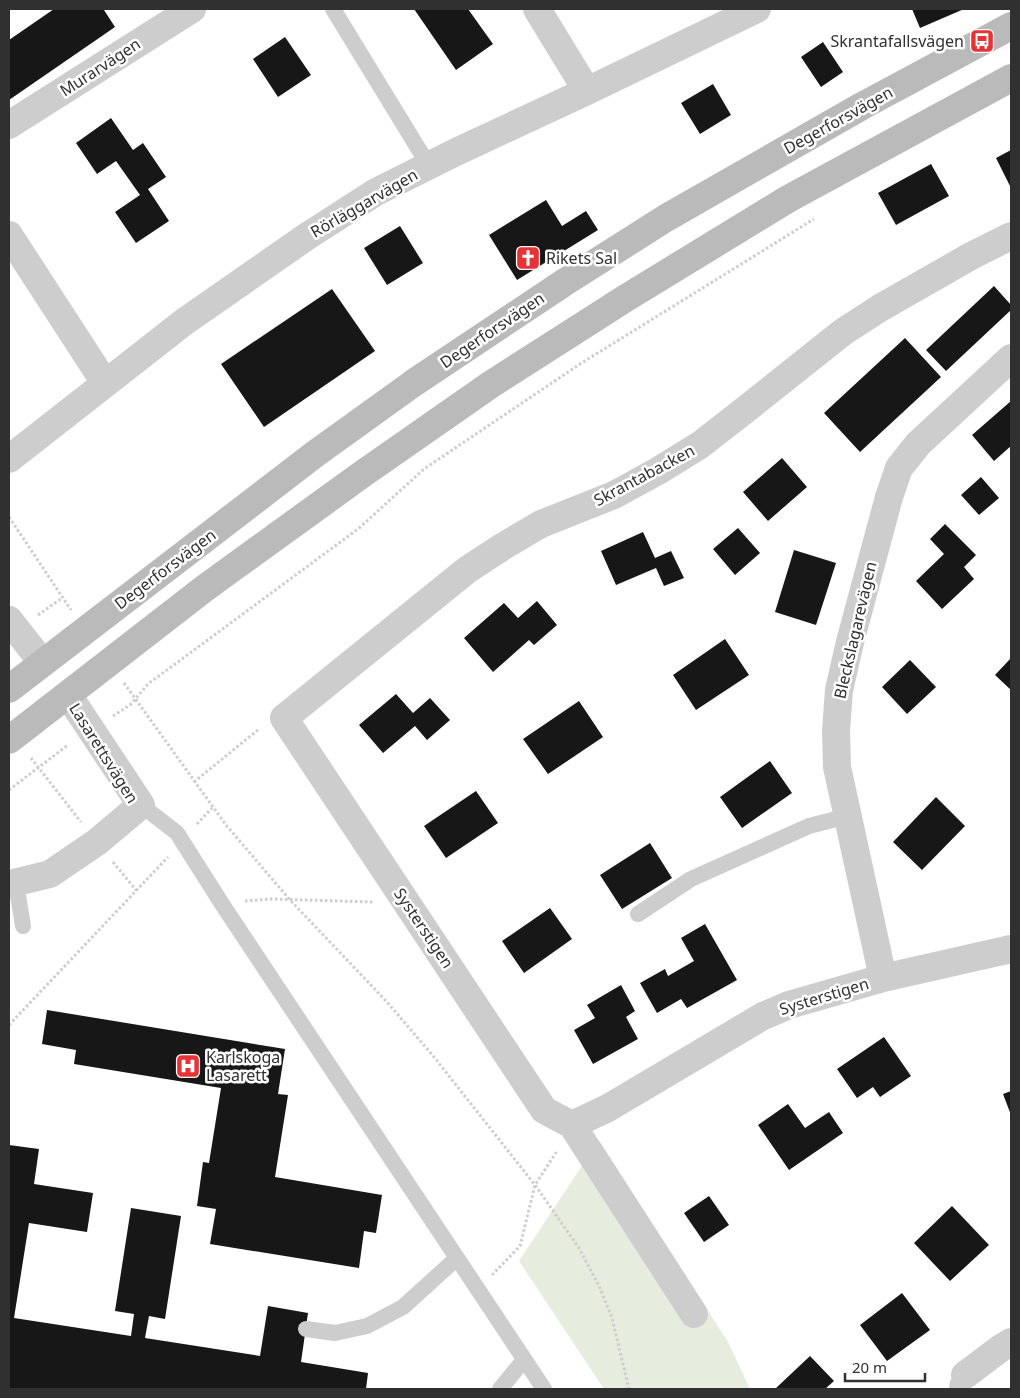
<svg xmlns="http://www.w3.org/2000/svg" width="1020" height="1398" font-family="'Noto Sans',sans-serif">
  <rect width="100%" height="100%" fill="#fff"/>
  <path fill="#e6eddf" d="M 599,1140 L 728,1342 L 750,1389 L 604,1389 L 519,1261 Z"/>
  <path fill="#171717" d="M 54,9 L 106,9 L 104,10 L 115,27 L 9,100 L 9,40 Z
    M 414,9 L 468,9 L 493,44 L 456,70 Z
    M 912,9 L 964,9 L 920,28 Z
    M 285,37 L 311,75 L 278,97 L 253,59 Z
    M 823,42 L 843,72 L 821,87 L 801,57 Z
    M 713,84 L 731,115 L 700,134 L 681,103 Z
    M 111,118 L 133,150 L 143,143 L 166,177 L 148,189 L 169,221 L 136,243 L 115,212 L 140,195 L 116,161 L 97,174 L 76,143 Z
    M 1011,150 L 1011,188 L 996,158 Z
    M 931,164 L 949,196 L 896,225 L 878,193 Z
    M 546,200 L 562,226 L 586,211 L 598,230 L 517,280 L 489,235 Z
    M 400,226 L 423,263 L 387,285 L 364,248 Z
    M 994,286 L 1011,305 L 1011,310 L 946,371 L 926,350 Z
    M 332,289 L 375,351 L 264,427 L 221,364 Z
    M 905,338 L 941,377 L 860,452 L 824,413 Z
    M 1011,401 L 1011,446 L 994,461 L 972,435 Z
    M 782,458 L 807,487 L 768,521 L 743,492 Z
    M 981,477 L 999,498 L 979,515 L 961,495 Z
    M 945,524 L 976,555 L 964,567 L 974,579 L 942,609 L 916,581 L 944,554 L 930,539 Z
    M 738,528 L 760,553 L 735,575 L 713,549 Z
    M 643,532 L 655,558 L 671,551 L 684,578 L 664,586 L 656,568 L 616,585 L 601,551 Z
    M 794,550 L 836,563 L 816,625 L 775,612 Z
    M 537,601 L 557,625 L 534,645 L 529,640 L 493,672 L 464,638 L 504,603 L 518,618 Z
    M 725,639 L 749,675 L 696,710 L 673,675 Z
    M 1011,658 L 1011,690 L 995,675 Z
    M 910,660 L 936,687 L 907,714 L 882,687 Z
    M 396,694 L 413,713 L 430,698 L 450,720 L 427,740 L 415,726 L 383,753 L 359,725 Z
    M 579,701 L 603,737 L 548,774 L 523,739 Z
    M 770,761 L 792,793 L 742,828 L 720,797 Z
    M 476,791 L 498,823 L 446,858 L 424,826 Z
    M 936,797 L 965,826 L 922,870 L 893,842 Z
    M 650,843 L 672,878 L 622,909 L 600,875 Z
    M 550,908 L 572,939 L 524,973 L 502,941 Z
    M 705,924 L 737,980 L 687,1008 L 681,999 L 657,1013 L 640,983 L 665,969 L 668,976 L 694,961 L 681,938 Z
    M 621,985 L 635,1011 L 626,1017 L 638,1039 L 593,1064 L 574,1030 L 595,1018 L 587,1005 Z
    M 47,1010 L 285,1049 L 278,1094 L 288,1095 L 275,1177 L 382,1195 L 376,1233 L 364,1231 L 359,1268 L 210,1244 L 216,1209 L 197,1206 L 203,1162 L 209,1163 L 221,1088 L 74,1064 L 76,1050 L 42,1044 Z
    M 884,1037 L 911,1076 L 880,1097 L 873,1087 L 857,1098 L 837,1069 Z
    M 1011,1091 L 1011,1115 L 1003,1094 Z
    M 788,1104 L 805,1128 L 829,1112 L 843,1133 L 789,1170 L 758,1125 Z
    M 9,1145 L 39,1149 L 34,1184 L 93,1193 L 87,1232 L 29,1223 L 14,1318 L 131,1336 L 134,1314 L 115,1311 L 131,1208 L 181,1216 L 165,1319 L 149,1316 L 145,1338 L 260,1356 L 268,1306 L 308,1313 L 301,1362 L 368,1373 L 366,1389 L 9,1389 Z
    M 709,1196 L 729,1225 L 704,1242 L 684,1213 Z
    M 952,1206 L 989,1245 L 950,1281 L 914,1243 Z
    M 902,1293 L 930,1330 L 887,1361 L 860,1325 Z
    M 810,1356 L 834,1381 L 825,1389 L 775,1389 Z"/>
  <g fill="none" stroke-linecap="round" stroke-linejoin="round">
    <path stroke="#cdcdcd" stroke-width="3" stroke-dasharray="2.5 2.5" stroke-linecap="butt" d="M 9,517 L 71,610
      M 38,615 L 62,598
      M 124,683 L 226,825 L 290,900 L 387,1002 L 434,1057 L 535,1185 L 579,1248 L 600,1288 L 612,1318 L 629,1389
      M 113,716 L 130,705 L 148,684 L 358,529 L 424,469 L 580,364 L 814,219
      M 31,758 L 81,822
      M 194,782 L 259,729
      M 9,790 L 68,745
      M 197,824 L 212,808
      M 113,862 L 136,890
      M 245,901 L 271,899 L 374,902
      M 9,1025 L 168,857
      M 492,1275 L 520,1246 L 535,1185 L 557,1151"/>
    <path stroke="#cdcdcd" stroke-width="16" d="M 333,9 L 429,166
      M 141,805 L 177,833 L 222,904 L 544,1389
      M 16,883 L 23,926
      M 638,914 L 691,879 L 809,826 L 848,816
      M 306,1329 L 335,1333 L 367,1326 L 403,1307 L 457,1258
      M 500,1389 L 524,1360
      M 957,1389 C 957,1382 960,1379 965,1375"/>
    <path stroke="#cdcdcd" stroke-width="28" d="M 537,9 L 587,91
      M 9,125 L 192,9
      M 9,235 L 105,383
      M 1011,236 L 971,256 L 880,308 L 843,332 L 745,410 L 700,445 L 658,471 L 614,495 L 541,524 L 502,547 L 467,570 L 284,718 L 544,1110 L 572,1125 L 608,1108 L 763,1016 L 789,1005 L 883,978 L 1011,949
      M 9,459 L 184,322 L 306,237 L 376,192 L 456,152 L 587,91 L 757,9
      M 9,884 L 50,874 L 97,842 L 141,805 L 68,695
      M 883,978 L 837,767 L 836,731 L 839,690 L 850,642 L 889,497 L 899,468 L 918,444 L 1011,358
      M 572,1125 L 694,1314
      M 965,1375 L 1001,1348 L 1011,1342"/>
    <path stroke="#cdcdcd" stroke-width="28" d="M 9,620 L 42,662"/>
    <path stroke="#bababa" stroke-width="28" d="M 9,689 L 315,454 L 415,382 L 565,282 L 666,218 L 862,106 L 1011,26
      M 9,740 L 205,588 L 361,475 L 490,385 L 626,298 L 788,199 L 1011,78"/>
  </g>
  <defs>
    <symbol id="bus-square" viewBox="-11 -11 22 22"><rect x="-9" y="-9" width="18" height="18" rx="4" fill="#e73336" stroke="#fff"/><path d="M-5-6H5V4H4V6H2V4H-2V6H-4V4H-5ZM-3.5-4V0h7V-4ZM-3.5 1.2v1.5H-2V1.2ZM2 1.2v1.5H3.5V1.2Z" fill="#fff"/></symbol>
    <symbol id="church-square" viewBox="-11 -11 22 22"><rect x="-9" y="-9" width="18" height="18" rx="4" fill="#e73336" stroke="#fff"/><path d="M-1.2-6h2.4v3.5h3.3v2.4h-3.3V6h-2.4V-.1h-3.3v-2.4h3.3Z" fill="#fff"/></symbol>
    <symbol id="hospital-square" viewBox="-11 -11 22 22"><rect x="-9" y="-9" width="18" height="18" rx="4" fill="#e73336" stroke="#fff"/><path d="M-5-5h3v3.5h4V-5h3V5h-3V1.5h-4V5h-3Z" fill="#fff"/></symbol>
  </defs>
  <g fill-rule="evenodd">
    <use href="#bus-square" x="968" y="27" width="28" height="28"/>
    <use href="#church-square" x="514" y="244" width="28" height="28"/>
    <use href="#hospital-square" x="174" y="1052" width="28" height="28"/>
  </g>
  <g text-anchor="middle" stroke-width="5" stroke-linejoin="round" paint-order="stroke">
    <g font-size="16" fill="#303030" stroke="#fff" text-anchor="start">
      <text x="964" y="47" text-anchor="end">Skrantafallsvägen</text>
      <text x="546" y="264">Rikets Sal</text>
      <text x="206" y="1063">Karlskoga<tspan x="206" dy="18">Lasarett</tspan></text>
    </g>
    <g font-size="16" fill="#303030" stroke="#fff">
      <text transform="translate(100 67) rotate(-33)" y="6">Murarvägen</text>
      <text transform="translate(838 120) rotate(-29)" y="6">Degerforsvägen</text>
      <text transform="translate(364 203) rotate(-30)" y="6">Rörläggarvägen</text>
      <text transform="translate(492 330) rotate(-34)" y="6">Degerforsvägen</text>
      <text transform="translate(644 475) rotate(-28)" y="6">Skrantabacken</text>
      <text transform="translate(165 569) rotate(-37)" y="6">Degerforsvägen</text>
      <text transform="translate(855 630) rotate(-77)" y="6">Bleckslagarevägen</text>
      <text transform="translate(104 753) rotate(58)" y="6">Lasarettsvägen</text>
      <text transform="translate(424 928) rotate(56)" y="6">Systerstigen</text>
      <text transform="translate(824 996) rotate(-17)" y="6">Systerstigen</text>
    </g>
  </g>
  <rect width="1020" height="1398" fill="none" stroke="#303030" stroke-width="20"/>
  <path d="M845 1373v8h80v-8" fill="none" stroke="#303030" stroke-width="2.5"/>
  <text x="852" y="1373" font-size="15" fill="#303030" stroke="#ffffff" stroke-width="4" paint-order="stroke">20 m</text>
</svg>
